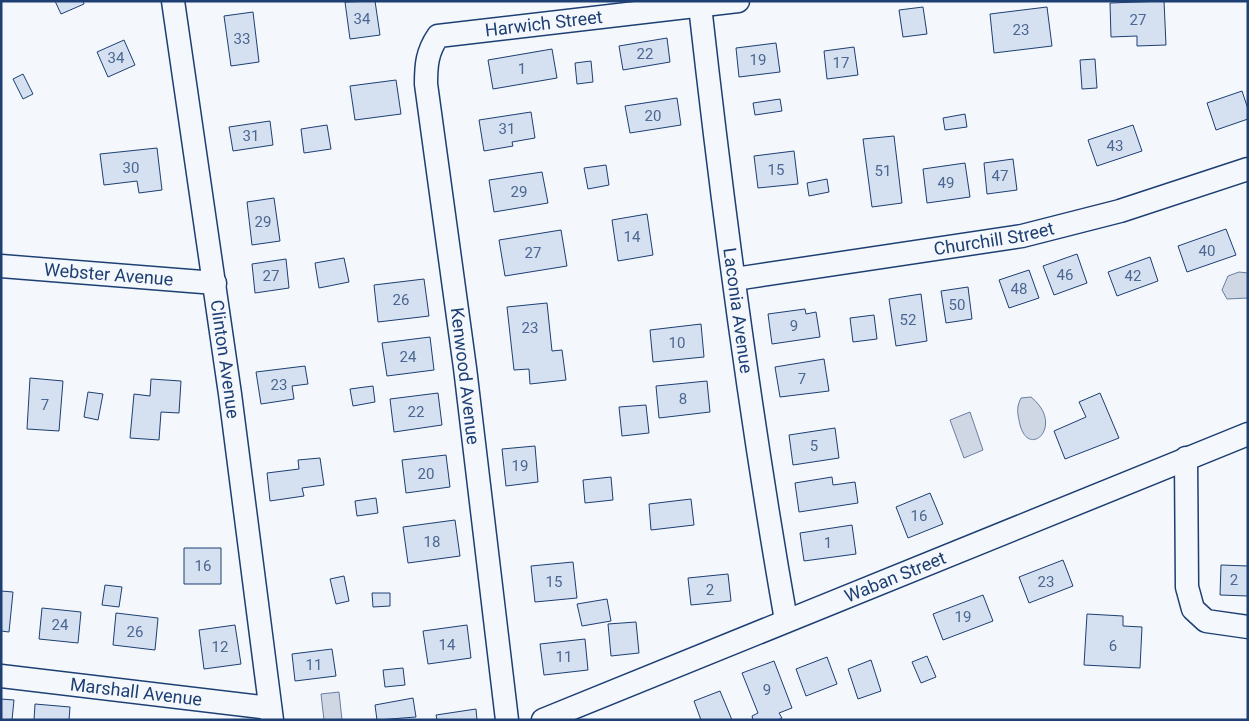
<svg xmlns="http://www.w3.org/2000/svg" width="1249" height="721" font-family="Roboto,sans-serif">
  <rect width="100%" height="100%" fill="#f4f7fb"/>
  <path fill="#cfd7e4" stroke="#687fa3" d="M 1239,272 L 1248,273 L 1248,298 L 1227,299 L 1222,290 L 1228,276 Z
    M 1031,397 C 1067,426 1026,463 1019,420 C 1017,411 1017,406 1021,398 Z
    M 970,412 L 983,450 L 964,458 L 950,420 Z
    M 339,692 L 342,720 L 324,720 L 321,694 Z"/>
  <path fill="#d5e0f0" stroke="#1d3f73" d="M 55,1 L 83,1 L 84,4 L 61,14 Z
    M 375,1 L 380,35 L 350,39 L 345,2 Z
    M 1164,1 L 1166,45 L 1137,46 L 1137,36 L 1111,37 L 1110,3 Z
    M 923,7 L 927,34 L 903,37 L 899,10 Z
    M 1047,7 L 1052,46 L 994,53 L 990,14 Z
    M 253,12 L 259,62 L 231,66 L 224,16 Z
    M 667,38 L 670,62 L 623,70 L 619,46 Z
    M 124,40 L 135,65 L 108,77 L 97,52 Z
    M 776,43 L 780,72 L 739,77 L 736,48 Z
    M 854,47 L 858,75 L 827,79 L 824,51 Z
    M 552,49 L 557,78 L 493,89 L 488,60 Z
    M 1095,59 L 1097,88 L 1082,89 L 1080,60 Z
    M 591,61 L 593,82 L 577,84 L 575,63 Z
    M 23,74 L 33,94 L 23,99 L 13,79 Z
    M 396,80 L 401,114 L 355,120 L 350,86 Z
    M 1242,91 L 1248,109 L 1248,119 L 1216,130 L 1207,103 Z
    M 677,98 L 681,125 L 630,133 L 625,106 Z
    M 780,99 L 782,111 L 755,115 L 753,103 Z
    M 531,112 L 535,138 L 512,142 L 513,146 L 484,151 L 479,120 Z
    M 965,114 L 967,127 L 945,130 L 943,118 Z
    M 270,121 L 273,145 L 233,151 L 229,127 Z
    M 327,125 L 331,149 L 304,153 L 301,129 Z
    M 1133,125 L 1142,151 L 1097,166 L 1088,140 Z
    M 894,136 L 902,203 L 872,207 L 863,139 Z
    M 157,148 L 162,190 L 139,193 L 137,181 L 104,185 L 100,154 Z
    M 794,151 L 798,184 L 758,188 L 754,156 Z
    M 1013,159 L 1017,190 L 987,194 L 984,163 Z
    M 965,163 L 970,197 L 927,203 L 923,169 Z
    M 606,165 L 609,185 L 588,189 L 584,168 Z
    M 542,172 L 548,203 L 494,212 L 489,180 Z
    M 827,179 L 829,192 L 809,196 L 807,183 Z
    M 274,198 L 280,241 L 252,245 L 247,202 Z
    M 647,214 L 653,255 L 618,261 L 612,220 Z
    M 1226,229 L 1236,255 L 1187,272 L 1178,246 Z
    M 561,230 L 567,266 L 505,276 L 499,240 Z
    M 1077,254 L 1087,283 L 1054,295 L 1043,266 Z
    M 1150,257 L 1158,281 L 1117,296 L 1108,272 Z
    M 344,258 L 349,282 L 319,288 L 315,263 Z
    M 286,259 L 289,288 L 255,293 L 252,264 Z
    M 1029,270 L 1039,298 L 1009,308 L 999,280 Z
    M 424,279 L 429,316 L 378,322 L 374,285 Z
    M 968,287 L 972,319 L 946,323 L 941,291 Z
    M 921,294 L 927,341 L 896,346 L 889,299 Z
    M 547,303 L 552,351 L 562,350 L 566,380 L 530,384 L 529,369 L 514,370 L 507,307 Z
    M 805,309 L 806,314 L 816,312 L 820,337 L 772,344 L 768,314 Z
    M 874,315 L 877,339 L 853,342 L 850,318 Z
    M 701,324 L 704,357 L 653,362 L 650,330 Z
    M 430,337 L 434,370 L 387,376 L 382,343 Z
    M 824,359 L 829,391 L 780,397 L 775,367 Z
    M 305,366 L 308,384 L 292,386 L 294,399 L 261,404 L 256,372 Z
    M 30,378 L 63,381 L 59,431 L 27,429 Z
    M 151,379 L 181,381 L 179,413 L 161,412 L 159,440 L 130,438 L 134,394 L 150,396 Z
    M 707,381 L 710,412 L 659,418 L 656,386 Z
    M 373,386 L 375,402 L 353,406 L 350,389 Z
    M 88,392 L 103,394 L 98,420 L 84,417 Z
    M 438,393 L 442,425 L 394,432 L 390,399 Z
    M 1100,393 L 1119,438 L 1065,459 L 1054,431 L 1086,417 L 1079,402 Z
    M 646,405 L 649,433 L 622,436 L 619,407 Z
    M 835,428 L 839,458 L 793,465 L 789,435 Z
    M 535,446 L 538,482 L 506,486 L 502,449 Z
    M 446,455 L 450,487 L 406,493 L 402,460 Z
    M 320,458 L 324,485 L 302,488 L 304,496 L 270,501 L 267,473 L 299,469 L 298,460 Z
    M 611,477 L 613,500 L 585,503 L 583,480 Z
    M 832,477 L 833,485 L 855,482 L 858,503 L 799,512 L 795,483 Z
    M 930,493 L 943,524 L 908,538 L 896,507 Z
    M 376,498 L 378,513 L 357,516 L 355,501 Z
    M 691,499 L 694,525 L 651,530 L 649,504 Z
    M 455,520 L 460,556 L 408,563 L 403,527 Z
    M 852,525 L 856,554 L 804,561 L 800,533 Z
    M 184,548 L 221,548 L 221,584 L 184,584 Z
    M 1063,560 L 1073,586 L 1029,603 L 1019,577 Z
    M 573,562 L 577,598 L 535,602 L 531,566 Z
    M 1221,565 L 1248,566 L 1248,596 L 1220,595 Z
    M 728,574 L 731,601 L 691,605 L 688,578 Z
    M 344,576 L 349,601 L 336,604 L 330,579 Z
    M 105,585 L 122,587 L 119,607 L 102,605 Z
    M 1,591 L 13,592 L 9,632 L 1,631 Z
    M 372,593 L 390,593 L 390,606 L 373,607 Z
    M 983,595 L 993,621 L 943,640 L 933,614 Z
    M 607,599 L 611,621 L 582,626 L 577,604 Z
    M 42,608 L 81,612 L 78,643 L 39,639 Z
    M 116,613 L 158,618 L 155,650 L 113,645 Z
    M 1087,614 L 1123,616 L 1123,626 L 1142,627 L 1140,668 L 1084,665 Z
    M 636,622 L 639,653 L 611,656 L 608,624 Z
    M 235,625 L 241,664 L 204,669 L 199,630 Z
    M 467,625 L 471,658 L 428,664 L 423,631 Z
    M 585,639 L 588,670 L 544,675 L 540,644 Z
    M 332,649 L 336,676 L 295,681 L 292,654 Z
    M 927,656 L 936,677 L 921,683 L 912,662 Z
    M 827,657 L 837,684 L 806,696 L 796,669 Z
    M 871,660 L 881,691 L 858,699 L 848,669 Z
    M 774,661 L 792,708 L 779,713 L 782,718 L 778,720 L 753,720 L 752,716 L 758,713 L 742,673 Z
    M 403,668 L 405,685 L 385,687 L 383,670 Z
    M 720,691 L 732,720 L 701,720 L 694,701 Z
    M 413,698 L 416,717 L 377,720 L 375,705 Z
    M 1,699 L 14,700 L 12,720 L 1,720 Z
    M 35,704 L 70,707 L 69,720 L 34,720 Z
    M 476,709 L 477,720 L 437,720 L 436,715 Z"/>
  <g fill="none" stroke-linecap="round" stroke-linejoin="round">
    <defs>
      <g id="street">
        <path id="s1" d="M 173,1 L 230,394 L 272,720"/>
        <path id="s2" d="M 701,1 L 700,6 C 723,211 750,416 786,620"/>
        <path id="s3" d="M 1,266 L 215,283"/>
        <path id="s4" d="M 735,279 L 1022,236 L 1120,211 L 1248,169"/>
        <path d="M 1186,458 L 1187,587 L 1193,609 L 1206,621 L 1248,627"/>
        <path id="s5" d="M 1,676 L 270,708"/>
        <path id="s6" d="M 507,720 L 465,368 L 426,84 C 426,65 427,52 438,36 L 738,1"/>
        <path id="s7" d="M 543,720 L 1248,434"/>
      </g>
    </defs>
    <use href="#street" stroke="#1d3f73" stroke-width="25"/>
    <use href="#street" stroke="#f4f7fb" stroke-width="22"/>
  </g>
  <g text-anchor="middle" stroke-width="4" stroke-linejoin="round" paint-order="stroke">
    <g font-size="15" fill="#4b6792">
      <text x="362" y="24">34</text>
      <text x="1138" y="25">27</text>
      <text x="1021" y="35">23</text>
      <text x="242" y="44">33</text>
      <text x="645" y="59">22</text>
      <text x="116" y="63">34</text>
      <text x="758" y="65">19</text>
      <text x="841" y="68">17</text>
      <text x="522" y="74">1</text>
      <text x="653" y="121">20</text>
      <text x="507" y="134">31</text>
      <text x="251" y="141">31</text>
      <text x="1115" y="151">43</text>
      <text x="131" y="173">30</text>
      <text x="776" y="175">15</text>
      <text x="883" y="176">51</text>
      <text x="1000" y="181">47</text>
      <text x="946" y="188">49</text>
      <text x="519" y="197">29</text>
      <text x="263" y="227">29</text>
      <text x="632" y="242">14</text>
      <text x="1207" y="256">40</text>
      <text x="533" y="258">27</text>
      <text x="1065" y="280">46</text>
      <text x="271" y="281">27</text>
      <text x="1133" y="281">42</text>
      <text x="1019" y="294">48</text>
      <text x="401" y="305">26</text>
      <text x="957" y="310">50</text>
      <text x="908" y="325">52</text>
      <text x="794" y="331">9</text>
      <text x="530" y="333">23</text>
      <text x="677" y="348">10</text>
      <text x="408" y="362">24</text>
      <text x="802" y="384">7</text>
      <text x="279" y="390">23</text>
      <text x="683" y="404">8</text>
      <text x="45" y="410">7</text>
      <text x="416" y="417">22</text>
      <text x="814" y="451">5</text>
      <text x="520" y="471">19</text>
      <text x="426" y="479">20</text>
      <text x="919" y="521">16</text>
      <text x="432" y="547">18</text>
      <text x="828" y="548">1</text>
      <text x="203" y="571">16</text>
      <text x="1234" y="585">2</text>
      <text x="554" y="587">15</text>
      <text x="1046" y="587">23</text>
      <text x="710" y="595">2</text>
      <text x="963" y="622">19</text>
      <text x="60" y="630">24</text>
      <text x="135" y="637">26</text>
      <text x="447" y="650">14</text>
      <text x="1113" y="651">6</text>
      <text x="220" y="652">12</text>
      <text x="564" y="662">11</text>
      <text x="314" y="670">11</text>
      <text x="767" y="695">9</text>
    </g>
    <g font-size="18" fill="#1d3f73" stroke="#f4f7fb">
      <text dy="6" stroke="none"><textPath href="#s6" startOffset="798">Harwich Street</textPath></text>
      <text dy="6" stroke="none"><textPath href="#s4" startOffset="262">Churchill Street</textPath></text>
      <text dy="6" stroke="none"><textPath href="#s3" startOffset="108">Webster Avenue</textPath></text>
      <text dy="6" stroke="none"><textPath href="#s2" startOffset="312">Laconia Avenue</textPath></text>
      <text dy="6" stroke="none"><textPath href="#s1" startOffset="362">Clinton Avenue</textPath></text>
      <text transform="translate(465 376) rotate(83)" y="6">Kenwood Avenue</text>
      <text dy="6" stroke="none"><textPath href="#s7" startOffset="380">Waban Street</textPath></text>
      <text dy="6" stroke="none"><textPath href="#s5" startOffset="136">Marshall Avenue</textPath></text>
    </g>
  </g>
  <rect width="1249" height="721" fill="none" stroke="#1d3f73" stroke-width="5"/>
</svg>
